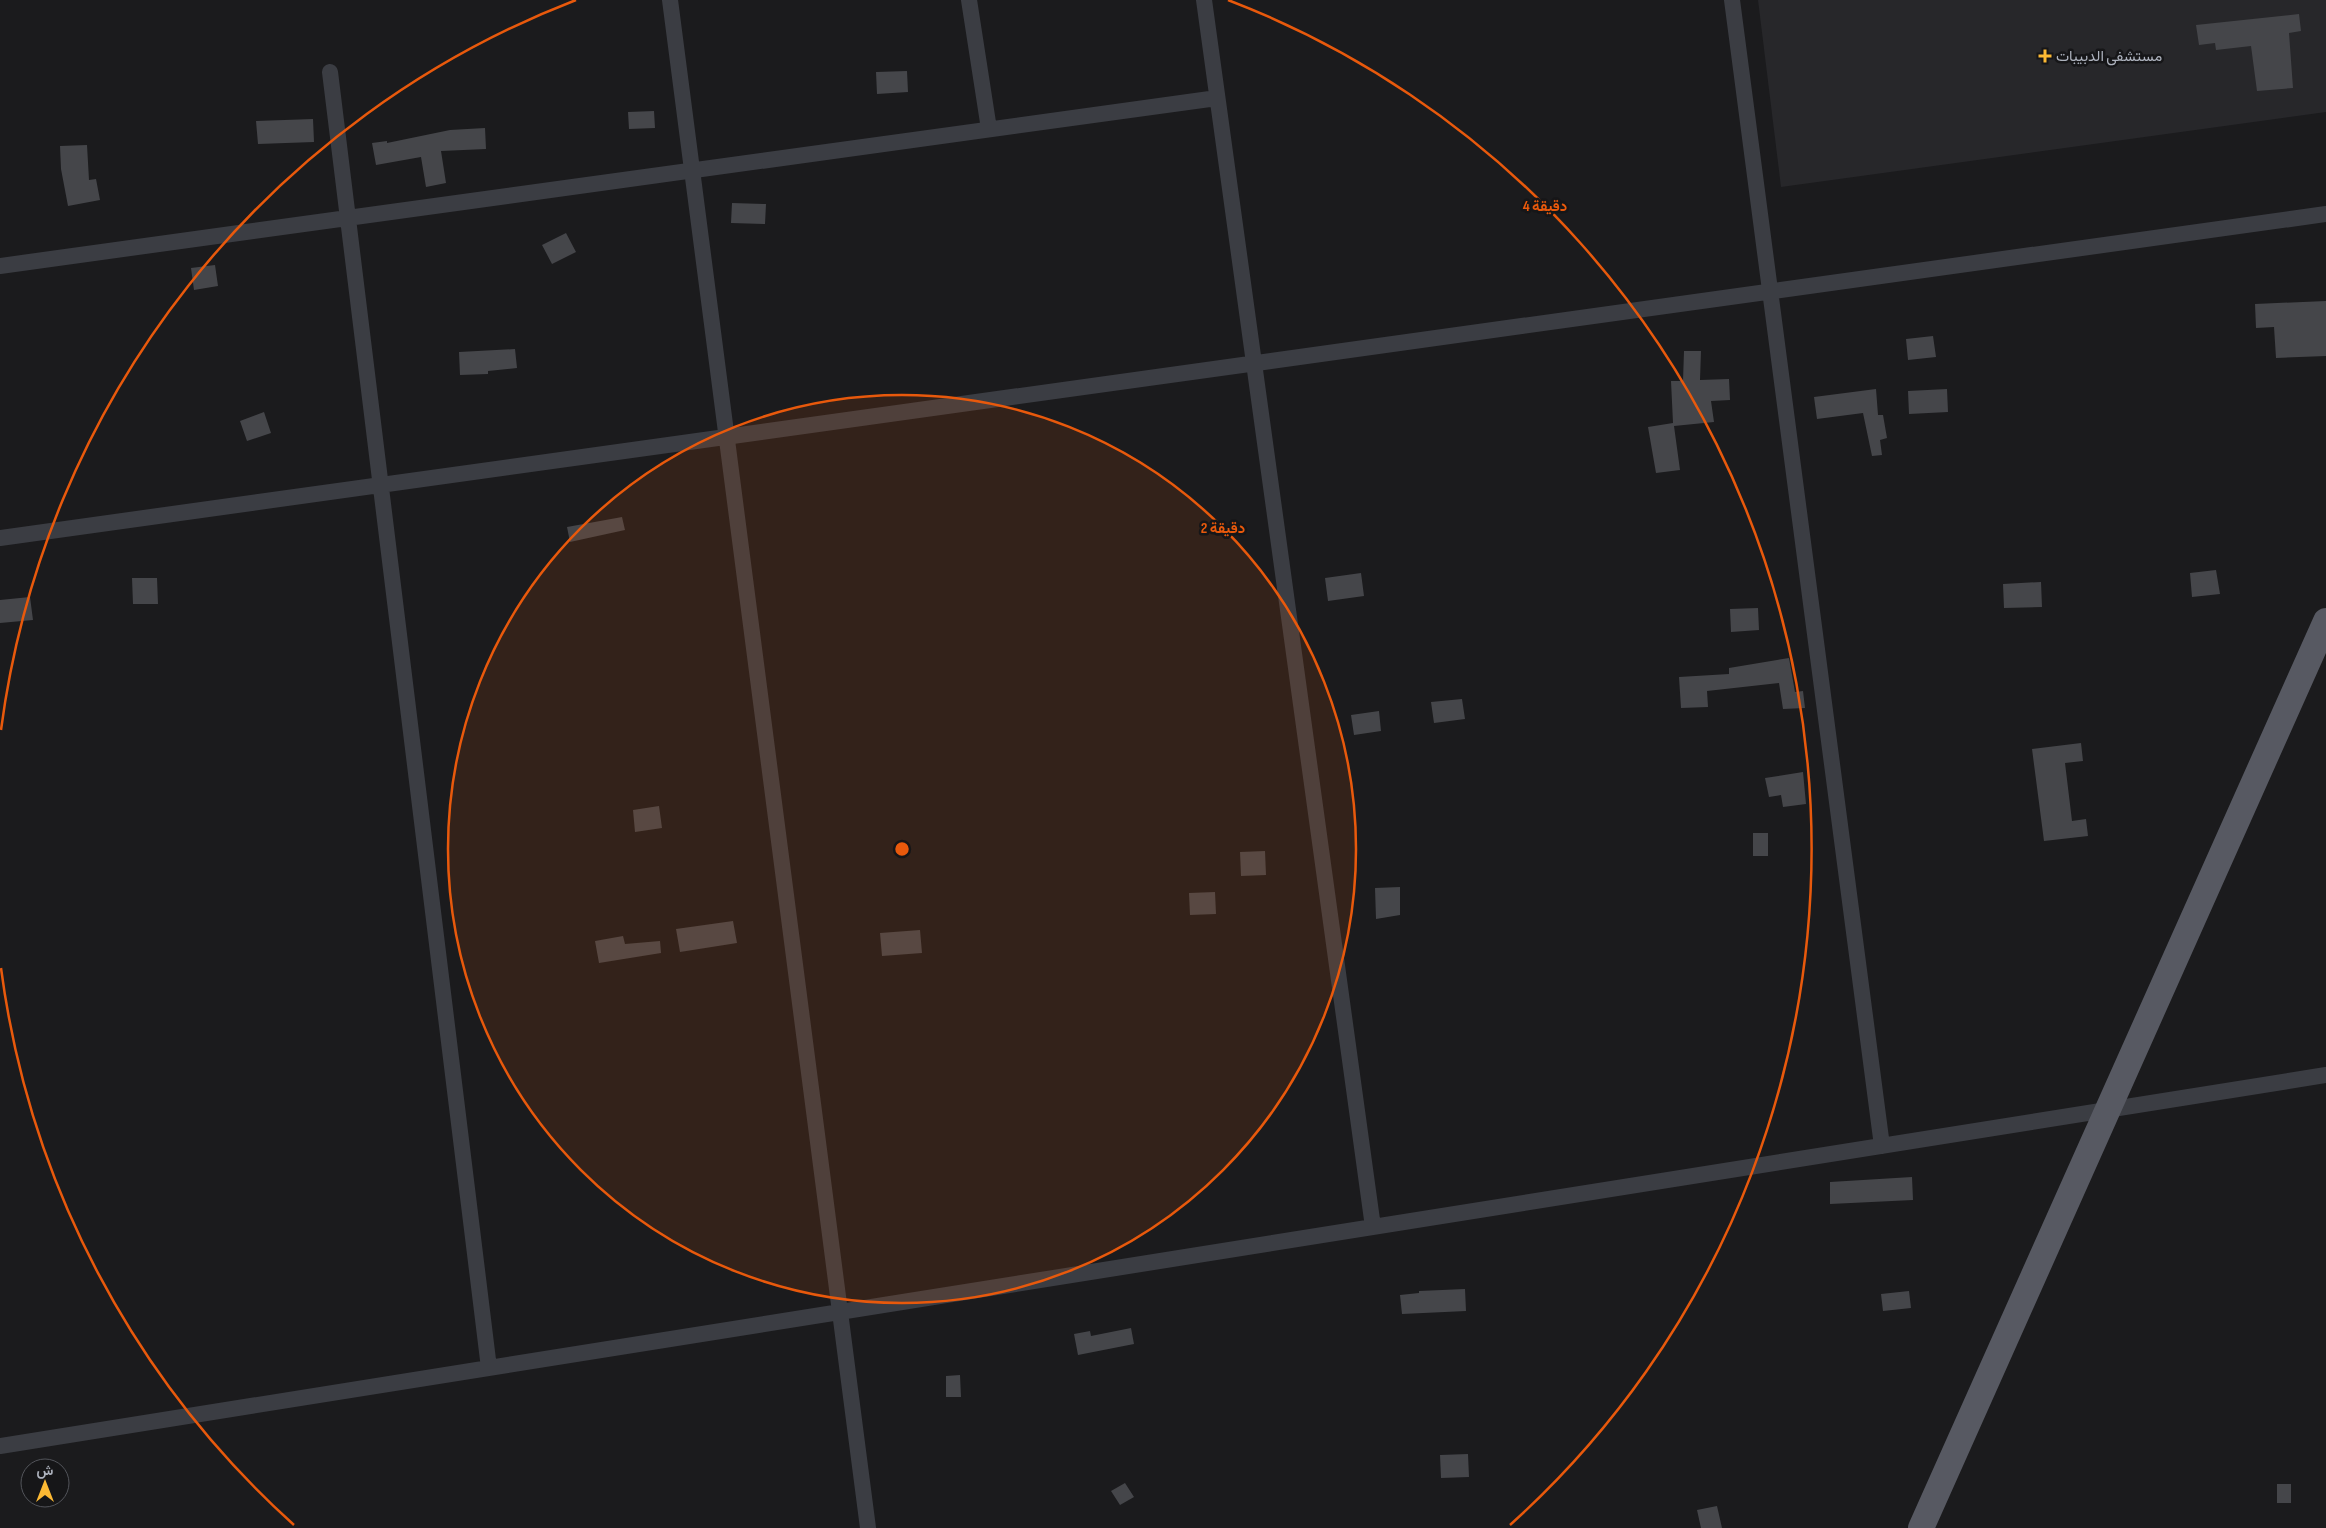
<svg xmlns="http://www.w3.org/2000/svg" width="2326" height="1528" font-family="'Sofia Sans Condensed',Vazirmatn,sans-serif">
  <rect width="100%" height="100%" fill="#1b1b1d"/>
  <path fill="#27272a" d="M 1758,0 L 2326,0 L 2326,112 L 1781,187 Z"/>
  <path fill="#45464a" d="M 2299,14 L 2301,31 L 2289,33 L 2293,88 L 2257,91 L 2251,46 L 2216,50 L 2215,43 L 2199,45 L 2196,25 Z
    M 907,71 L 908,92 L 877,94 L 876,72 Z
    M 654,111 L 655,128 L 629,129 L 628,112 Z
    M 313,119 L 314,142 L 258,144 L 256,121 Z
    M 485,128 L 486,149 L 441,151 L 446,183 L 426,187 L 421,157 L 376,165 L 372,143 L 387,141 L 387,143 L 450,130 Z
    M 87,145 L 89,180 L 96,179 L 100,200 L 68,206 L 61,169 L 60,146 Z
    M 732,203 L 766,204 L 765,224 L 731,223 Z
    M 566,233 L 576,252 L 552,264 L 542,245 Z
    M 215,265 L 218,286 L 194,290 L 191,268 Z
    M 2326,301 L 2326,356 L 2276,358 L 2274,327 L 2256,328 L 2255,304 Z
    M 1933,336 L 1936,357 L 1908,360 L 1906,339 Z
    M 515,349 L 517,368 L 488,371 L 488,374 L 460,375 L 459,352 Z
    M 1684,351 L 1701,351 L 1700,380 L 1729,379 L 1730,400 L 1711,401 L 1714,422 L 1674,426 L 1680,470 L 1656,473 L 1648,427 L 1673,423 L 1671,381 L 1683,381 Z
    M 1876,389 L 1878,415 L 1883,415 L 1887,438 L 1880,440 L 1882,455 L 1872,456 L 1863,413 L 1817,419 L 1814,397 Z
    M 1947,389 L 1948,412 L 1909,414 L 1908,391 Z
    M 264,412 L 271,433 L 247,441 L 240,421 Z
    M 622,517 L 625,530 L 570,542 L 567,527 Z
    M 2216,570 L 2220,594 L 2192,597 L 2190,573 Z
    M 1361,573 L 1364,596 L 1328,601 L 1325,578 Z
    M 132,578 L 157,578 L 158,604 L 133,604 Z
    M 2041,582 L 2042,607 L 2004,608 L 2003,584 Z
    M 30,597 L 33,620 L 0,623 L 0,600 Z
    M 1758,608 L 1759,630 L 1731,632 L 1730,609 Z
    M 1789,658 L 1795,692 L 1803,691 L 1805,708 L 1783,709 L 1779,683 L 1707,691 L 1708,707 L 1681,708 L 1679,677 L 1729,674 L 1729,668 Z
    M 1462,699 L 1465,719 L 1434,723 L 1431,702 Z
    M 1379,711 L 1381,731 L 1354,735 L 1351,715 Z
    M 2081,743 L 2083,761 L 2065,763 L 2072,821 L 2086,819 L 2088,836 L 2044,841 L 2032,749 Z
    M 1803,772 L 1806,804 L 1783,807 L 1781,795 L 1769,797 L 1765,778 Z
    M 659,806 L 662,828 L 635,832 L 633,810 Z
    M 1753,833 L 1768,833 L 1768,856 L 1753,856 Z
    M 1265,851 L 1266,875 L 1241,876 L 1240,852 Z
    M 1400,887 L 1400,915 L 1376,919 L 1375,888 Z
    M 1215,892 L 1216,914 L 1190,915 L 1189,893 Z
    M 733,921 L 737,943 L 680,952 L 676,929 Z
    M 920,930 L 922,953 L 882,956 L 880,933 Z
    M 623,936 L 625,944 L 660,941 L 661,953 L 599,963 L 595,941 Z
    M 1912,1177 L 1913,1200 L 1830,1204 L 1830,1182 Z
    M 1465,1289 L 1466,1311 L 1402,1314 L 1400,1295 L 1419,1293 L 1419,1291 Z
    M 1909,1291 L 1911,1308 L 1883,1311 L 1881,1294 Z
    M 1131,1328 L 1134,1344 L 1078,1355 L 1074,1334 L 1090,1331 L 1091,1336 Z
    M 960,1375 L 961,1397 L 946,1397 L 946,1376 Z
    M 1468,1454 L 1469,1477 L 1441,1478 L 1440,1455 Z
    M 1125,1483 L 1134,1497 L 1120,1505 L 1111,1491 Z
    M 2277,1484 L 2291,1484 L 2291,1503 L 2277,1503 Z
    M 1717,1506 L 1722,1528 L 1701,1528 L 1697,1510 Z"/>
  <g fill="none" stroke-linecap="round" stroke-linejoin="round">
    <path stroke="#3b3d43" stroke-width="16" d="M 670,0 L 868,1528
      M 969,0 L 989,129
      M 1204,0 L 1373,1227
      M 1732,0 L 1882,1146
      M 330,72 L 489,1368
      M 0,266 L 1217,98
      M 0,538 L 2326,214
      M 0,1446 L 2326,1075"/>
    <path stroke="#575962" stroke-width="26" d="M 1921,1528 L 2326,621"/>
  </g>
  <circle cx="902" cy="849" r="454" fill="#e8590c" fill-opacity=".12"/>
  <g fill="none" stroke="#e8590c" stroke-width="2.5">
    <circle cx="902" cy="849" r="454"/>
    <path d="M294 1525A909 909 0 0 1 1 968M1 730A909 909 0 0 1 576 0M1228 0A909 909 0 0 1 1510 1525"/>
  </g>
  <path fill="#fcb934" stroke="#161618" stroke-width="2" d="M2042.5 48.5h5v5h5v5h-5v5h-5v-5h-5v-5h5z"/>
  <g text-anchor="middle" stroke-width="5" stroke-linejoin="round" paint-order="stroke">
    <g font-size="15" fill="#adb2bd" stroke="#161618" text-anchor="start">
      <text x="2056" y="61">مستشفى الدبيبات</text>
    </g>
  </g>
  <circle cx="902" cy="849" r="8" fill="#e8590c" stroke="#161618" stroke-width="2.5"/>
  <g font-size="15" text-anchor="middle" font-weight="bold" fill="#e8590c" stroke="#161618" stroke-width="5" stroke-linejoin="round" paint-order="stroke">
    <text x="1545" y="211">4 دقيقة</text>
    <text x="1223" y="533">2 دقيقة</text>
  </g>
  <g transform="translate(45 1483)"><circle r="24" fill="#161618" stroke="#52545a"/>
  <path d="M0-4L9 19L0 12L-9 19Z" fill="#fcb934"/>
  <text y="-8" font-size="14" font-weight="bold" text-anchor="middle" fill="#adb2bd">ش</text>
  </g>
</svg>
